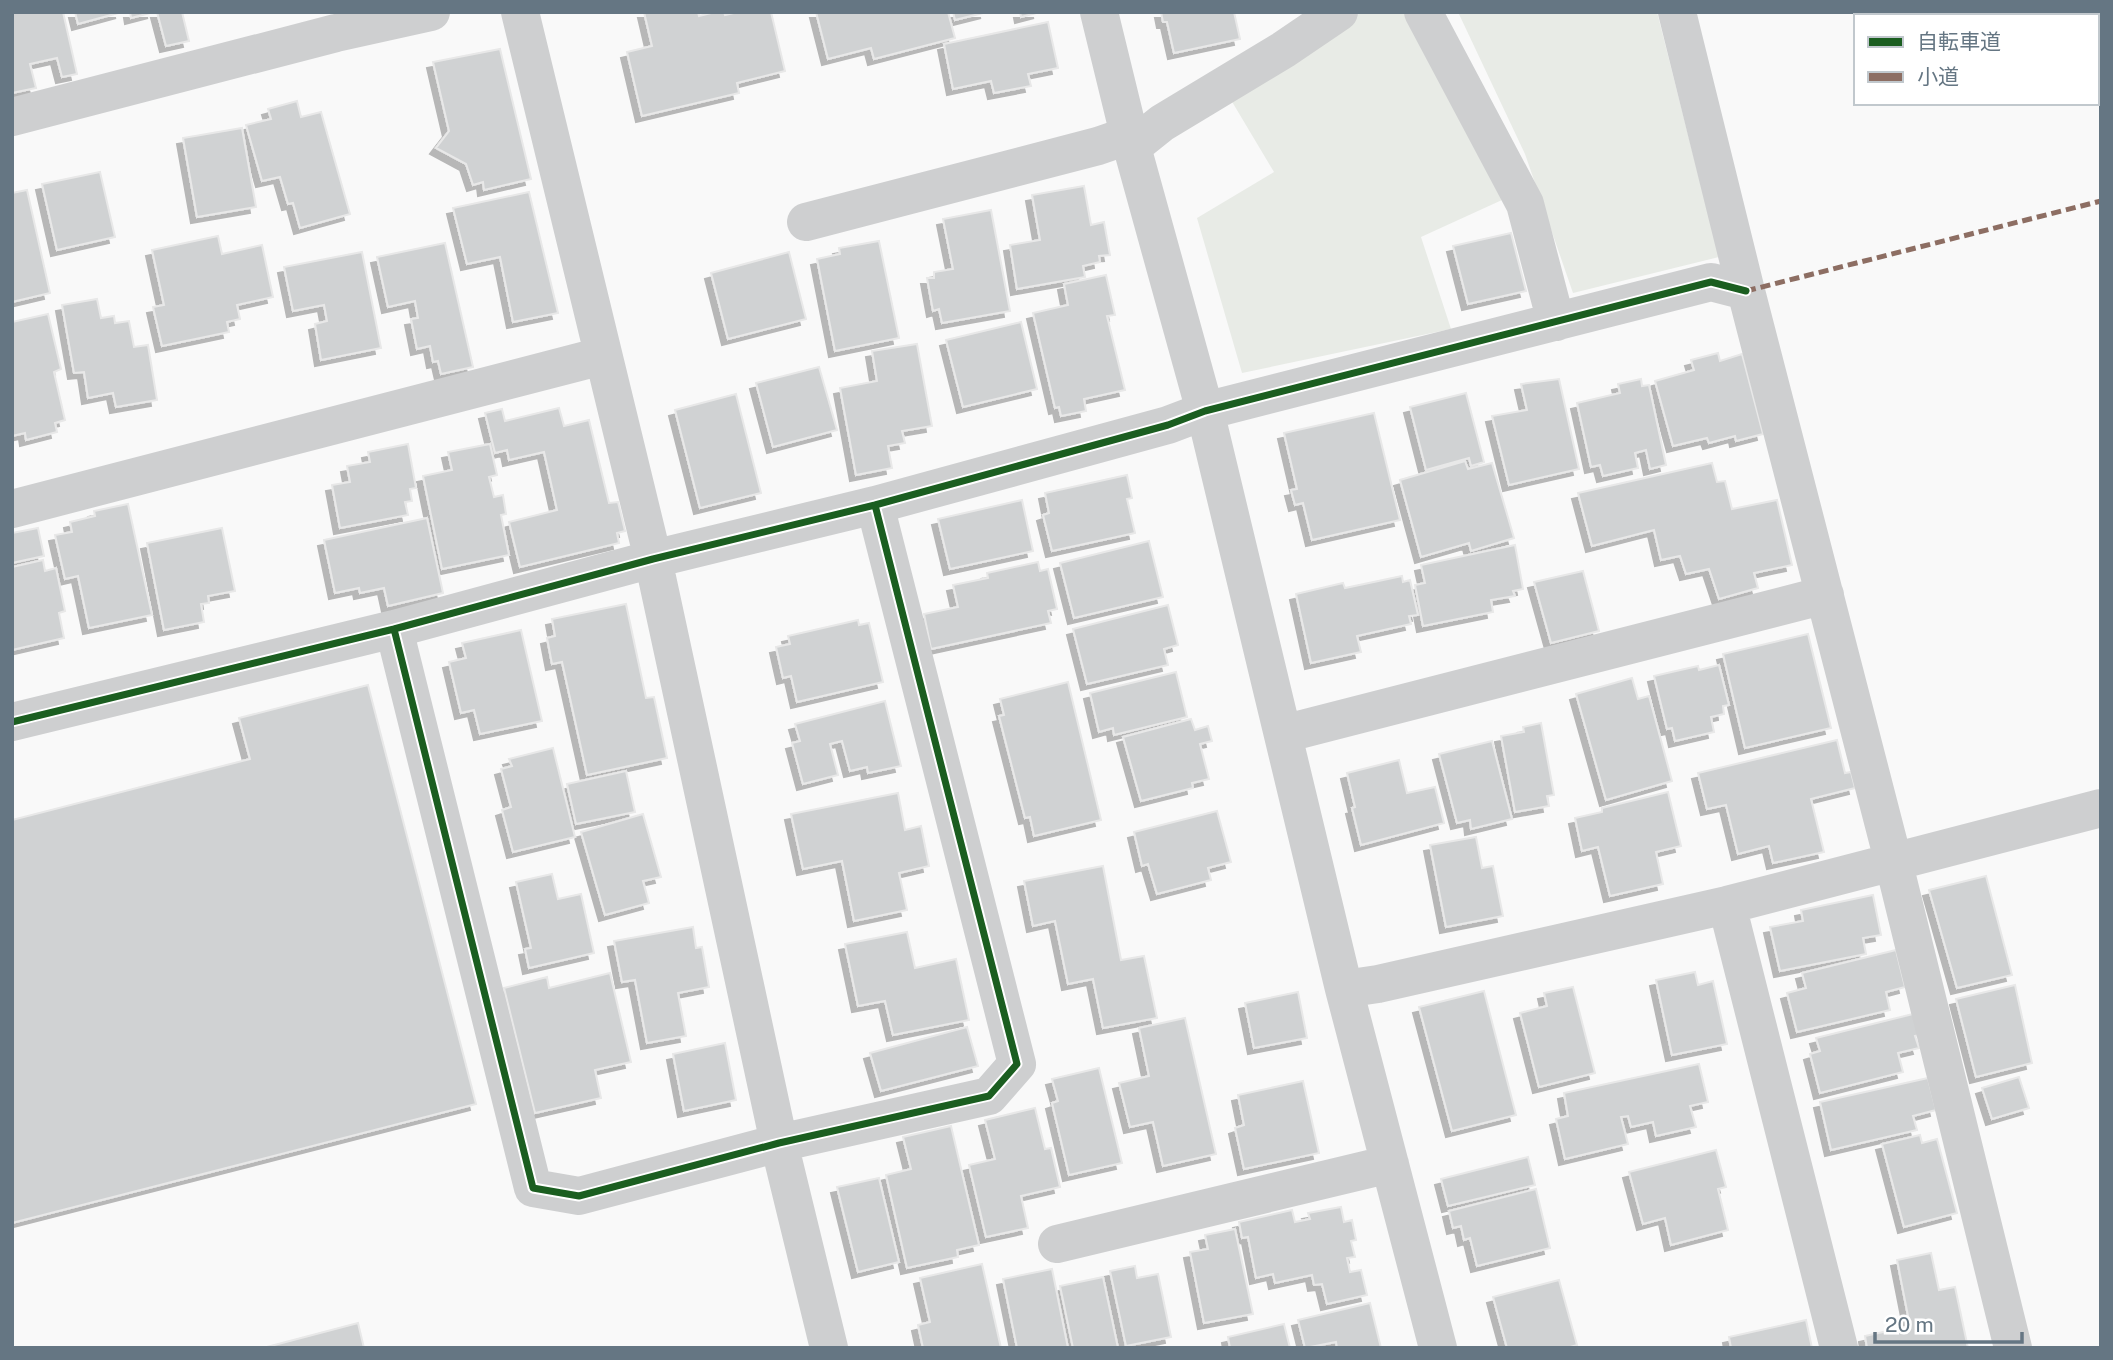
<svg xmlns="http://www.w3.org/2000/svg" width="2113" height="1360" font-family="'Public Sans','Noto Sans JP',sans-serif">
  <defs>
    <filter id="shadow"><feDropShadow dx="-6" dy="6" stdDeviation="0" flood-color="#0004"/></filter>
  </defs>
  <rect width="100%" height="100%" fill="#f9f9f9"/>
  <path fill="#e8ebe6" d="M 1365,12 L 1409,12 L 1502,200 L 1421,237 L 1451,329 L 1242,373 L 1197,218 L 1274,172 L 1231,100 L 1360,13 Z
    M 1458,12 L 1657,12 L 1719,257 L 1573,293 L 1525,154 Z"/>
  <path fill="#d0d2d3" stroke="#e8e8e8" stroke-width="2" filter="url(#shadow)" d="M 12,12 L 63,12 L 77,74 L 62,77 L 57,58 L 30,64 L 36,88 L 12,93 Z
    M 75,12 L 122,12 L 78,24 Z
    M 130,12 L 154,12 L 131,18 Z
    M 157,12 L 182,12 L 189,41 L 166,46 Z
    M 644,12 L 698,12 L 699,16 L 715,12 L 724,12 L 725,15 L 738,12 L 771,12 L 785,71 L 737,83 L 739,93 L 642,116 L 627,52 L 652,46 Z
    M 816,12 L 948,12 L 955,38 L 874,59 L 871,48 L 828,59 Z
    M 953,12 L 987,12 L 955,20 Z
    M 1020,12 L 1040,12 L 1021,17 Z
    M 1161,12 L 1234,12 L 1240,39 L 1174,53 L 1167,22 L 1163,22 Z
    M 1048,22 L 1058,68 L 1028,74 L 1031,86 L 994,93 L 991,81 L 953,89 L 944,44 Z
    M 500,49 L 531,179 L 484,190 L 483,182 L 473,185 L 466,164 L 436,148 L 449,131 L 433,62 Z
    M 297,101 L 301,117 L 321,112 L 350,214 L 300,228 L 293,203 L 288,204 L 280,177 L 262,181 L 246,125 L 271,119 L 268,109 Z
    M 242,128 L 256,207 L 197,217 L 183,138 Z
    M 100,172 L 115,237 L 57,250 L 42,184 Z
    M 1084,186 L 1091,225 L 1104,222 L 1110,255 L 1099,256 L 1100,262 L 1083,266 L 1085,277 L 1017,289 L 1010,245 L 1040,240 L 1032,195 Z
    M 27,190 L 50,293 L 12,302 L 12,193 Z
    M 529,192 L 558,313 L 513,322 L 500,257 L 467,264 L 453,208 Z
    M 991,210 L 1010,311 L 942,323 L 939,309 L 933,311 L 927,278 L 934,278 L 934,272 L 953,269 L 943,219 Z
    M 1511,233 L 1526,291 L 1468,304 L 1453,246 Z
    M 218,236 L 222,254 L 262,245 L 273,297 L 237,305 L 240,319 L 227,322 L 229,332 L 162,346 L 153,307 L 164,305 L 152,250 Z
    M 879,241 L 899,338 L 835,351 L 817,259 L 840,254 L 839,248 Z
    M 445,243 L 473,367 L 441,374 L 438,361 L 433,362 L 430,346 L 417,349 L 411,319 L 418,318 L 415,301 L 388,307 L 377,257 Z
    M 362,252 L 381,348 L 321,360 L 315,324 L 327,321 L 324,305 L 293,311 L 284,267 Z
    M 789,252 L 806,319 L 728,339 L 711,273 Z
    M 1106,275 L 1115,315 L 1107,316 L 1125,390 L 1084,399 L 1086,411 L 1061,416 L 1059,407 L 1055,408 L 1033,313 L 1068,305 L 1064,284 Z
    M 97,299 L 101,318 L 114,316 L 115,323 L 129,321 L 134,347 L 148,345 L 157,400 L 116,407 L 113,393 L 88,398 L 84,372 L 74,373 L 62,305 Z
    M 48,314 L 61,369 L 54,372 L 65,420 L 55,423 L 57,432 L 26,440 L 25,433 L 12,436 L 12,322 Z
    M 1021,322 L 1037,389 L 963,407 L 946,340 Z
    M 917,344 L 932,426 L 902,431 L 905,443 L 888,446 L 892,468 L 856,475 L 840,388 L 877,381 L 872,351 Z
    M 1718,353 L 1720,361 L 1742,354 L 1763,434 L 1736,441 L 1735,436 L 1709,443 L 1707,438 L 1673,446 L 1655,381 L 1694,370 L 1691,360 Z
    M 819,367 L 837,430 L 773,447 L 756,383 Z
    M 1559,379 L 1579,469 L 1509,485 L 1492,416 L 1527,410 L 1521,384 Z
    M 1641,379 L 1642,386 L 1649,385 L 1666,465 L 1650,469 L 1646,450 L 1635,453 L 1638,468 L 1603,476 L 1600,465 L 1591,467 L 1577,403 L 1620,393 L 1618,384 Z
    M 1466,393 L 1484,462 L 1471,466 L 1469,458 L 1426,470 L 1410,407 Z
    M 736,394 L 761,493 L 700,508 L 675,410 Z
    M 559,408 L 564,426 L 589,420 L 609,503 L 618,502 L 625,531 L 617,533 L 619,543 L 520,567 L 509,522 L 557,510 L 544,452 L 509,460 L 507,450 L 495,453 L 485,413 L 502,409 L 505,421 Z
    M 1374,413 L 1400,520 L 1312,540 L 1303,503 L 1295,505 L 1291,490 L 1297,489 L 1284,433 Z
    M 408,444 L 416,488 L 410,489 L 412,501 L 405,502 L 408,515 L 340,528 L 332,485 L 350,482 L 347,466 L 370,462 L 368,452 Z
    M 490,444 L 497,475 L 489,477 L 494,497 L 503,495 L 506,514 L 501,515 L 509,555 L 442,569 L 423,476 L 452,470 L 448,452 Z
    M 1465,461 L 1468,469 L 1492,463 L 1514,538 L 1471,551 L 1469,543 L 1421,557 L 1400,480 Z
    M 1712,463 L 1717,482 L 1725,481 L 1732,509 L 1777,500 L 1792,565 L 1754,573 L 1758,588 L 1719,599 L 1709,569 L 1686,574 L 1680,556 L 1661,560 L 1654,530 L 1592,546 L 1578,493 Z
    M 1127,475 L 1132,498 L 1127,499 L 1135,533 L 1052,551 L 1043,515 L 1049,513 L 1045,493 Z
    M 1022,500 L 1033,551 L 950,569 L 938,519 Z
    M 128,504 L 152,615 L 89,628 L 78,576 L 65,579 L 55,535 L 72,532 L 70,522 L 95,516 L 94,511 Z
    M 427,518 L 443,593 L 388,606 L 384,588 L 360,593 L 359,588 L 335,593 L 324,540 Z
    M 38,528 L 44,556 L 12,563 L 12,533 Z
    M 222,528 L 235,591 L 208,596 L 209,603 L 201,604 L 204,622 L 164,630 L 147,543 Z
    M 1149,541 L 1163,597 L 1074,618 L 1060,563 Z
    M 1515,545 L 1523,589 L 1513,591 L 1515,596 L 1491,600 L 1493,612 L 1423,626 L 1415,585 L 1425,583 L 1421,565 Z
    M 43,560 L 45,571 L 56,568 L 65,611 L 59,613 L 64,638 L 12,650 L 12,567 Z
    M 1038,562 L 1040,571 L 1048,569 L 1057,609 L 1048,611 L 1051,623 L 931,649 L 924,614 L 958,607 L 953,585 L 988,578 L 987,573 Z
    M 1583,571 L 1599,631 L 1551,643 L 1534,582 Z
    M 1402,576 L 1403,582 L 1410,580 L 1418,615 L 1409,616 L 1411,624 L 1357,636 L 1361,652 L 1311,663 L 1296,594 L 1343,583 L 1345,588 Z
    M 626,604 L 646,698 L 654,697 L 667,758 L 587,775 L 562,662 L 552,664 L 547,638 L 555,636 L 552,619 Z
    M 1168,605 L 1178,645 L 1164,649 L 1168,665 L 1087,684 L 1073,629 Z
    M 858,620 L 859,625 L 869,623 L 883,682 L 797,702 L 791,676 L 783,678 L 776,647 L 790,644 L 788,636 Z
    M 521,630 L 542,721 L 480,734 L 474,710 L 461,713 L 449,662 L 466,658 L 462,643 Z
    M 1808,634 L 1831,728 L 1745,748 L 1723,654 Z
    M 1719,665 L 1729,705 L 1723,706 L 1724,714 L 1711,717 L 1714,732 L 1675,741 L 1672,728 L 1667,729 L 1654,676 L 1698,666 L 1699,670 Z
    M 1176,672 L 1187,717 L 1114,735 L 1113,728 L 1099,732 L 1090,693 Z
    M 1632,678 L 1638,699 L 1649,696 L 1672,781 L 1606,800 L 1576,694 Z
    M 1068,682 L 1101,820 L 1034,836 L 1030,817 L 1025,818 L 999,716 L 1004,715 L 1000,699 Z
    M 368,685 L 476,1104 L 12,1223 L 12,820 L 250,759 L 239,718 Z
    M 885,701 L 901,766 L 868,773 L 867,767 L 850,771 L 842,741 L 830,744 L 838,775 L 803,784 L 792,743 L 800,741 L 795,724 Z
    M 1191,719 L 1195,730 L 1208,726 L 1212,741 L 1200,744 L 1209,779 L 1192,783 L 1193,788 L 1141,801 L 1123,737 Z
    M 1541,723 L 1554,795 L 1547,796 L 1549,806 L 1515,812 L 1501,736 L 1524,732 L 1523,727 Z
    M 1837,740 L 1845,773 L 1851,772 L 1855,788 L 1811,799 L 1824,852 L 1773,863 L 1769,846 L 1738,854 L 1726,805 L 1707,809 L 1698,773 Z
    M 1492,741 L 1512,819 L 1471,829 L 1470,820 L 1457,823 L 1439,754 Z
    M 553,748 L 575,837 L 513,852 L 502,810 L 511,807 L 501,769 L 512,766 L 509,759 Z
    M 1399,760 L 1407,793 L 1435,787 L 1444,823 L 1361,845 L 1352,808 L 1355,807 L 1347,773 Z
    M 626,771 L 635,812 L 576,824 L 567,784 Z
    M 1668,792 L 1681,846 L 1656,852 L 1663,884 L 1610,896 L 1598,847 L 1582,851 L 1575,818 L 1602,812 L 1602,808 Z
    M 898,793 L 905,830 L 921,826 L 929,866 L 899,873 L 907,910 L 854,921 L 842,861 L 803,869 L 791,814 Z
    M 1217,811 L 1231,862 L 1208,868 L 1211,880 L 1157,894 L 1148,864 L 1142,866 L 1134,832 Z
    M 643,814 L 661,877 L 643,881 L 649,903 L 605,915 L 581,832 Z
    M 1476,837 L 1482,868 L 1493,866 L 1503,916 L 1446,927 L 1430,845 Z
    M 1103,866 L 1121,960 L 1144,956 L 1157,1018 L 1103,1028 L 1093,979 L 1068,984 L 1055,921 L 1033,926 L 1024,881 Z
    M 552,874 L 558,899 L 581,894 L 594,953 L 529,968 L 525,949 L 531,948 L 516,882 Z
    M 1986,876 L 2012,975 L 1957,988 L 1929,890 Z
    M 1873,895 L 1881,935 L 1863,938 L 1866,954 L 1780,971 L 1770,927 L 1803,921 L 1801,910 Z
    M 693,927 L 696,948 L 702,947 L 709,987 L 678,993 L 686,1036 L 647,1043 L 635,980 L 622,982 L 614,941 Z
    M 907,932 L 915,968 L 956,959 L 969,1020 L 893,1035 L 885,1001 L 858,1006 L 845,944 Z
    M 1896,950 L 1905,987 L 1886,992 L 1890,1010 L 1797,1032 L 1787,993 L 1806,988 L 1802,973 Z
    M 1695,972 L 1698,985 L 1713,981 L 1727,1044 L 1672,1055 L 1656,980 Z
    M 610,973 L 631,1062 L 595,1070 L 601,1098 L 535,1113 L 504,988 L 547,977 L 549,988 Z
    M 2015,985 L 2032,1063 L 1976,1077 L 1956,999 Z
    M 1573,987 L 1595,1073 L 1539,1087 L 1520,1013 L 1547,1006 L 1544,993 Z
    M 1484,991 L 1516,1115 L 1452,1131 L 1419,1007 Z
    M 1298,992 L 1307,1038 L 1254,1048 L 1245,1003 Z
    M 1913,1014 L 1919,1035 L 1915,1036 L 1919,1048 L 1898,1053 L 1903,1072 L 1820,1093 L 1810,1054 L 1820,1051 L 1816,1038 Z
    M 1185,1018 L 1216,1154 L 1163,1166 L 1153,1122 L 1130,1127 L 1119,1083 L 1149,1076 L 1139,1028 Z
    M 967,1027 L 978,1066 L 881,1091 L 870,1053 Z
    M 725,1043 L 736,1100 L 684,1111 L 673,1054 Z
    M 1699,1064 L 1708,1102 L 1690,1106 L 1696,1127 L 1656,1136 L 1653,1122 L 1631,1127 L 1628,1116 L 1621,1117 L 1628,1144 L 1565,1159 L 1556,1119 L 1568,1116 L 1564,1093 Z
    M 1099,1068 L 1122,1163 L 1069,1175 L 1052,1103 L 1058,1101 L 1052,1079 Z
    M 2019,1077 L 2029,1108 L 1992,1119 L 1982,1088 Z
    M 1928,1078 L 1936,1110 L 1913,1116 L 1917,1130 L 1831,1150 L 1820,1102 Z
    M 1303,1081 L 1319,1153 L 1244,1169 L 1235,1128 L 1244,1125 L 1238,1095 Z
    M 1035,1108 L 1045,1149 L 1051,1148 L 1060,1187 L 1021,1196 L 1028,1228 L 986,1237 L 969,1165 L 995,1159 L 985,1120 Z
    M 951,1126 L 979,1245 L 957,1250 L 958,1257 L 907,1268 L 886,1175 L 911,1169 L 903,1137 Z
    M 1920,1135 L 1922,1143 L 1937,1139 L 1957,1213 L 1904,1227 L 1882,1144 Z
    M 1716,1150 L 1726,1187 L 1718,1189 L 1728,1230 L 1671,1245 L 1665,1218 L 1643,1224 L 1629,1172 Z
    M 1528,1157 L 1535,1185 L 1448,1206 L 1441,1179 Z
    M 879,1178 L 899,1262 L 858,1272 L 837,1187 Z
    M 1536,1189 L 1550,1248 L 1477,1266 L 1470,1238 L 1464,1240 L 1461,1226 L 1453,1228 L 1449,1211 Z
    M 1341,1207 L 1344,1222 L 1352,1220 L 1356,1240 L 1351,1241 L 1355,1257 L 1347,1258 L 1350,1272 L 1361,1270 L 1367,1295 L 1327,1304 L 1322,1284 L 1314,1285 L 1312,1275 L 1275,1283 L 1273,1274 L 1256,1278 L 1248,1237 L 1242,1238 L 1239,1222 L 1292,1210 L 1295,1222 L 1310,1219 L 1308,1213 Z
    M 1235,1229 L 1253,1314 L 1204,1323 L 1190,1252 L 1208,1249 L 1205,1235 Z
    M 1931,1253 L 1939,1290 L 1955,1287 L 1968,1348 L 1867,1348 L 1865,1336 L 1910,1326 L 1897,1260 Z
    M 982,1264 L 1001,1348 L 923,1348 L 918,1325 L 930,1322 L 920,1278 Z
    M 1135,1266 L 1137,1278 L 1158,1274 L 1171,1337 L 1126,1346 L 1110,1271 Z
    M 1052,1269 L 1068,1348 L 1017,1348 L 1003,1279 Z
    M 1103,1277 L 1118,1348 L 1073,1348 L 1060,1286 Z
    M 1559,1280 L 1577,1345 L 1567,1348 L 1507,1348 L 1493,1297 Z
    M 1370,1303 L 1381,1348 L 1337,1348 L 1336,1342 L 1305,1348 L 1298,1320 Z
    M 1806,1320 L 1812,1348 L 1731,1348 L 1729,1337 Z
    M 358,1323 L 364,1348 L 263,1348 Z
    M 1284,1324 L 1290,1348 L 1230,1348 L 1228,1337 Z"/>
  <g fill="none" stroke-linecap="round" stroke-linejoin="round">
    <path stroke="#cecfd0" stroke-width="38" d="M 520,12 L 653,559 L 779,1143 L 829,1348
      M 1099,12 L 1132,147 L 1205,411 L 1344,989 L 1438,1348
      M 1423,12 L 1525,204 L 1556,322
      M 1677,12 L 1746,291 L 1893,860 L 2013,1348
      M 12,117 L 336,33 L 431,12
      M 1132,147 L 1162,123 L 1283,50 L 1339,12
      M 806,222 L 1098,146 L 1130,135
      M 12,509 L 602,356
      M 394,629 L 533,1188 L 579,1196 L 779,1143 L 989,1096 L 1017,1064 L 875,505
      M 12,722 L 394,629 L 653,559 L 875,505 L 1168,425 L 1205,411 L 1711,282 L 1746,291
      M 1283,734 L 1825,595
      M 1727,905 L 1839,1348
      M 1344,989 L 1378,984 L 1727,905 L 2101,808
      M 1057,1244 L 1390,1164"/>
    <path stroke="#8d6e63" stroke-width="5" stroke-dasharray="10 5" stroke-linecap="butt" d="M 1746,291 L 2101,201"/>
    <defs>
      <path id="cycleway" d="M 394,629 L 533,1188 L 579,1196 L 779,1143 L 989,1096 L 1017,1064 L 875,505
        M 12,722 L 394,629 L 653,559 L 875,505 L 1168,425 L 1205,411 L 1711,282 L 1746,291"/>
    </defs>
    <use href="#cycleway" stroke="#fff" stroke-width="11"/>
    <use href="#cycleway" stroke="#1b5e20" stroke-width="7"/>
  </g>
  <rect width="2113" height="1360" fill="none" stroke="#657683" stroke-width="28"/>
  <rect x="1854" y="14" width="245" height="91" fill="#ffffff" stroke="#c1c8cd" stroke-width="2"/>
  <rect x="1868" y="37" width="35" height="10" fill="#1b5e20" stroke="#c1c8cd" stroke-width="2"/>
  <text x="1917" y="49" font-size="21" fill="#657683">自転車道</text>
  <rect x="1868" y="72" width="35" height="10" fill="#8d6e63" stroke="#c1c8cd" stroke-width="2"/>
  <text x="1917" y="84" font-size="21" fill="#657683">小道</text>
  <path d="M1875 1332v10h147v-10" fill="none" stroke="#657683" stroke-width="3.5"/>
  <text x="1885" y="1332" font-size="21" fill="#657683" stroke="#ffffff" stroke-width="5" paint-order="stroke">20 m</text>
</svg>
